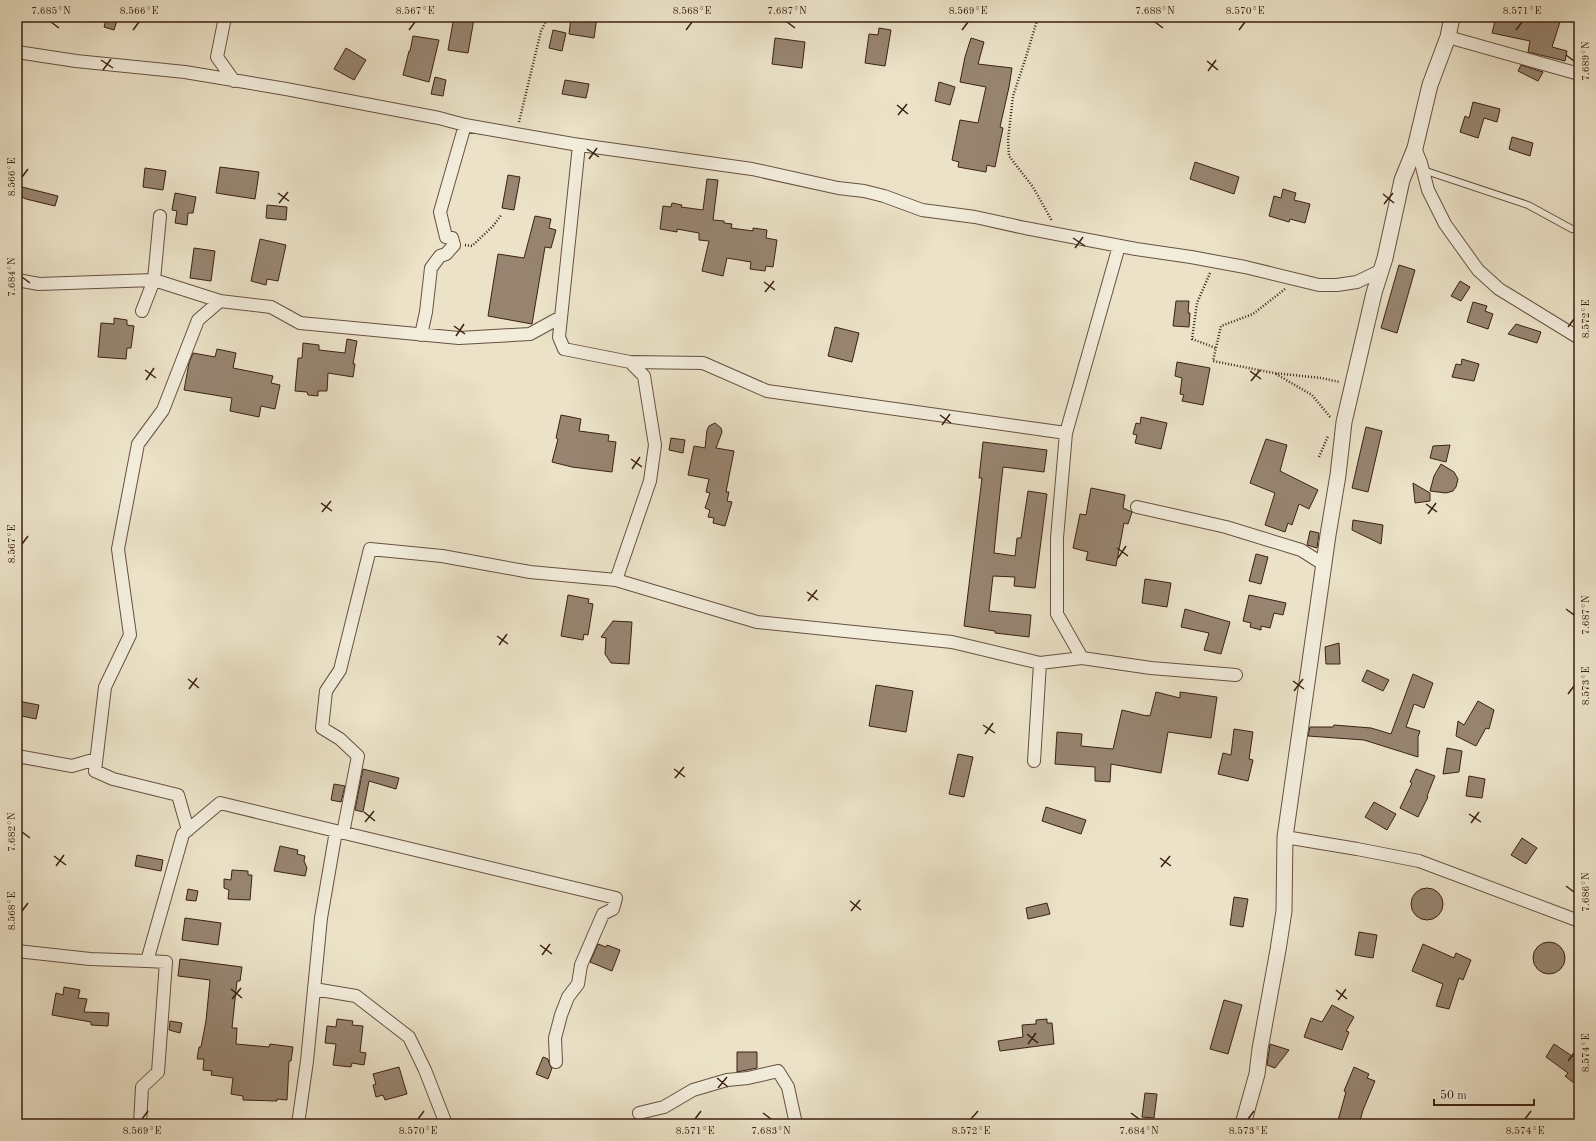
<svg xmlns="http://www.w3.org/2000/svg" width="1596" height="1141" font-family="'Old Standard TT',serif">
  <rect width="100%" height="100%" fill="#ebe2c7"/>
  <filter id="stains"><feTurbulence type="fractalNoise" baseFrequency=".005" numOctaves="4"/><feColorMatrix values="0 0 0 0 .2 0 0 0 0 .09 0 0 0 0 .02 0 0 0 .5 -.17"/></filter>
  <radialGradient id="worn" r=".72"><stop offset=".6" stop-color="#630" stop-opacity="0"/><stop offset="1" stop-color="#630" stop-opacity=".3"/></radialGradient>
  <path fill="#978571" stroke="#3b2113" d="M 107,17 L 118,17 L 114,30 L 104,27 Z
    M 454,17 L 474,19 L 468,53 L 448,50 Z
    M 571,17 L 597,17 L 594,38 L 569,34 Z
    M 1496,17 L 1546,17 L 1560,22 L 1552,47 L 1567,51 L 1565,61 L 1528,52 L 1530,41 L 1492,33 Z
    M 879,28 L 891,30 L 885,66 L 865,63 L 869,34 L 878,35 Z
    M 553,30 L 566,33 L 562,51 L 549,48 Z
    M 413,36 L 439,40 L 429,82 L 403,75 L 409,51 L 410,51 Z
    M 775,38 L 805,42 L 802,68 L 772,64 Z
    M 971,38 L 984,42 L 978,64 L 1012,68 L 1009,87 L 1000,127 L 1003,128 L 995,167 L 987,165 L 986,172 L 958,167 L 959,162 L 952,160 L 960,120 L 978,123 L 986,87 L 960,82 L 965,57 Z
    M 346,48 L 366,60 L 354,80 L 334,69 Z
    M 1521,65 L 1543,72 L 1538,81 L 1518,71 Z
    M 435,77 L 446,80 L 443,96 L 431,94 Z
    M 565,80 L 589,84 L 586,98 L 562,94 Z
    M 939,82 L 955,87 L 950,105 L 935,101 Z
    M 1473,102 L 1500,109 L 1497,122 L 1484,118 L 1478,138 L 1460,132 L 1465,116 L 1469,118 Z
    M 1512,137 L 1533,143 L 1530,156 L 1509,149 Z
    M 1195,162 L 1239,177 L 1234,194 L 1190,179 Z
    M 220,167 L 259,172 L 255,199 L 216,193 Z
    M 145,168 L 166,171 L 163,190 L 143,187 Z
    M 508,175 L 520,177 L 514,210 L 502,208 Z
    M 707,179 L 718,180 L 713,220 L 724,221 L 724,223 L 732,224 L 731,228 L 753,231 L 753,228 L 767,230 L 766,238 L 777,240 L 773,267 L 766,266 L 765,271 L 750,269 L 751,262 L 727,258 L 723,276 L 702,271 L 709,241 L 699,240 L 699,233 L 677,229 L 677,232 L 660,229 L 663,206 L 671,207 L 672,203 L 682,205 L 681,207 L 703,210 Z
    M 22,187 L 58,196 L 55,206 L 26,199 L 20,196 Z
    M 1283,189 L 1296,193 L 1294,200 L 1310,204 L 1305,223 L 1290,219 L 1289,222 L 1269,216 L 1274,196 L 1281,198 Z
    M 175,193 L 196,197 L 193,213 L 188,213 L 187,225 L 175,223 L 177,211 L 172,210 Z
    M 267,205 L 287,207 L 286,220 L 266,218 Z
    M 535,216 L 551,219 L 549,228 L 556,230 L 551,248 L 545,247 L 532,324 L 488,316 L 498,254 L 524,258 Z
    M 260,239 L 286,245 L 278,281 L 267,279 L 266,285 L 251,281 Z
    M 194,248 L 215,251 L 211,281 L 190,278 Z
    M 1399,265 L 1415,270 L 1397,333 L 1381,328 Z
    M 1460,281 L 1470,287 L 1461,301 L 1451,296 Z
    M 1176,301 L 1189,301 L 1188,313 L 1190,313 L 1189,327 L 1173,326 Z
    M 1473,302 L 1487,306 L 1485,311 L 1493,314 L 1488,329 L 1467,322 Z
    M 114,318 L 127,320 L 127,325 L 134,326 L 131,348 L 127,348 L 126,359 L 98,357 L 101,323 L 114,324 Z
    M 1516,324 L 1541,332 L 1537,343 L 1508,334 Z
    M 835,327 L 859,333 L 852,362 L 828,356 Z
    M 347,339 L 357,341 L 353,364 L 355,364 L 353,377 L 328,373 L 327,391 L 318,391 L 318,396 L 308,395 L 307,392 L 295,391 L 298,358 L 302,358 L 303,343 L 319,345 L 319,350 L 345,353 Z
    M 217,349 L 236,353 L 233,368 L 273,376 L 271,383 L 280,385 L 275,409 L 261,406 L 259,417 L 230,411 L 232,398 L 184,390 L 189,363 L 193,353 L 215,357 Z
    M 1462,359 L 1479,364 L 1474,381 L 1452,377 L 1456,364 L 1461,365 Z
    M 1177,362 L 1210,368 L 1203,405 L 1182,401 L 1184,395 L 1180,394 L 1182,378 L 1175,376 Z
    M 561,415 L 581,419 L 579,431 L 609,435 L 608,441 L 616,442 L 612,472 L 572,467 L 552,462 L 558,439 L 556,438 Z
    M 1141,417 L 1167,423 L 1161,449 L 1135,443 L 1137,435 L 1133,434 L 1136,423 L 1140,424 Z
    M 715,423 L 721,428 L 722,432 L 716,448 L 734,451 L 726,492 L 729,492 L 727,501 L 732,502 L 725,526 L 713,523 L 714,518 L 708,517 L 710,510 L 705,508 L 710,493 L 706,492 L 709,479 L 688,475 L 694,446 L 705,448 L 707,430 L 709,426 Z
    M 1366,427 L 1382,431 L 1368,492 L 1352,488 Z
    M 671,438 L 685,440 L 683,453 L 669,450 Z
    M 1266,439 L 1287,445 L 1280,471 L 1318,490 L 1309,509 L 1299,504 L 1292,525 L 1288,523 L 1285,532 L 1265,525 L 1275,493 L 1250,483 Z
    M 983,442 L 1047,450 L 1044,472 L 1003,467 L 999,502 L 994,553 L 1015,556 L 1017,538 L 1021,538 L 1028,491 L 1047,494 L 1035,588 L 1014,586 L 1015,577 L 993,576 L 989,611 L 1031,615 L 1029,637 L 995,633 L 995,631 L 964,626 L 982,478 L 979,478 Z
    M 1450,445 L 1446,462 L 1430,458 L 1433,446 Z
    M 1441,464 L 1454,472 L 1458,479 L 1456,487 L 1453,491 L 1446,493 L 1430,491 L 1434,476 Z
    M 1413,483 L 1430,493 L 1430,501 L 1415,503 Z
    M 1091,488 L 1125,495 L 1123,508 L 1132,512 L 1128,524 L 1124,523 L 1116,566 L 1086,560 L 1088,552 L 1073,548 L 1080,514 L 1086,515 Z
    M 1353,520 L 1383,525 L 1381,544 L 1352,530 Z
    M 1310,531 L 1319,533 L 1317,548 L 1307,545 Z
    M 1256,554 L 1268,557 L 1261,584 L 1249,581 Z
    M 1145,579 L 1171,583 L 1167,607 L 1142,603 Z
    M 568,595 L 589,599 L 588,603 L 593,604 L 588,635 L 584,634 L 583,640 L 561,636 Z
    M 1249,595 L 1286,603 L 1283,615 L 1274,613 L 1270,628 L 1261,626 L 1261,630 L 1250,627 L 1251,623 L 1243,621 Z
    M 1185,609 L 1230,622 L 1221,654 L 1204,650 L 1209,633 L 1181,627 Z
    M 613,621 L 632,622 L 629,664 L 611,663 L 605,654 L 606,638 L 601,637 Z
    M 1339,643 L 1340,664 L 1326,664 L 1325,647 Z
    M 1367,670 L 1389,680 L 1383,691 L 1362,681 Z
    M 1413,674 L 1433,683 L 1424,708 L 1414,704 L 1406,727 L 1420,731 L 1418,737 L 1418,757 L 1364,740 L 1308,736 L 1310,727 L 1333,727 L 1334,725 L 1371,728 L 1391,734 Z
    M 876,685 L 913,691 L 906,732 L 869,726 Z
    M 1156,692 L 1180,698 L 1180,692 L 1217,697 L 1211,738 L 1168,732 L 1161,773 L 1111,764 L 1110,782 L 1095,781 L 1095,767 L 1055,764 L 1057,732 L 1082,734 L 1081,746 L 1113,749 L 1122,710 L 1147,716 L 1147,715 L 1150,716 Z
    M 18,701 L 39,705 L 36,719 L 17,715 Z
    M 1478,701 L 1494,710 L 1489,729 L 1486,728 L 1476,746 L 1456,736 L 1458,721 L 1464,725 Z
    M 1234,729 L 1253,732 L 1249,759 L 1253,760 L 1248,781 L 1218,774 L 1223,753 L 1231,755 Z
    M 1447,748 L 1462,751 L 1459,772 L 1443,774 Z
    M 958,754 L 973,757 L 964,797 L 949,794 Z
    M 363,769 L 399,778 L 396,789 L 369,781 L 363,812 L 355,810 Z
    M 1416,769 L 1435,776 L 1427,796 L 1428,797 L 1418,817 L 1400,808 L 1412,783 L 1410,782 Z
    M 1469,776 L 1485,779 L 1482,798 L 1466,796 Z
    M 334,784 L 345,786 L 341,802 L 331,800 Z
    M 1374,802 L 1396,814 L 1387,830 L 1365,817 Z
    M 1046,807 L 1086,820 L 1081,834 L 1042,821 Z
    M 1522,838 L 1537,848 L 1526,864 L 1511,855 Z
    M 280,846 L 298,850 L 297,854 L 305,856 L 304,861 L 307,868 L 305,876 L 274,871 Z
    M 137,855 L 163,860 L 161,871 L 135,866 Z
    M 232,870 L 248,871 L 248,875 L 252,875 L 250,900 L 228,899 L 229,890 L 224,888 L 224,879 L 231,880 Z
    M1411 904a16 16 0 1 1 32 0a16 16 0 1 1-32 0Z
    M 188,889 L 198,891 L 196,901 L 186,900 Z
    M 1234,897 L 1248,899 L 1243,927 L 1230,925 Z
    M 1047,903 L 1050,914 L 1028,919 L 1026,908 Z
    M 185,918 L 221,923 L 218,945 L 182,940 Z
    M 1359,932 L 1377,935 L 1373,958 L 1355,955 Z
    M1533 958a16 16 0 1 1 32 0a16 16 0 1 1-32 0Z
    M 598,944 L 606,947 L 607,945 L 620,950 L 612,971 L 590,962 Z
    M 1423,944 L 1454,958 L 1456,953 L 1471,960 L 1463,980 L 1459,978 L 1449,1009 L 1436,1006 L 1443,984 L 1412,971 Z
    M 180,959 L 242,967 L 240,981 L 237,981 L 232,1028 L 237,1028 L 236,1044 L 269,1047 L 270,1044 L 293,1047 L 291,1061 L 289,1061 L 287,1100 L 277,1099 L 277,1101 L 243,1100 L 243,1096 L 231,1094 L 233,1078 L 211,1075 L 212,1071 L 203,1070 L 204,1059 L 197,1059 L 199,1047 L 201,1047 L 206,1021 L 210,980 L 178,976 Z
    M 64,987 L 80,990 L 78,998 L 87,999 L 84,1012 L 109,1013 L 108,1026 L 91,1025 L 91,1022 L 52,1015 L 56,993 L 63,995 Z
    M 1224,1000 L 1242,1005 L 1228,1054 L 1210,1049 Z
    M 1332,1005 L 1354,1017 L 1346,1031 L 1349,1032 L 1342,1050 L 1304,1037 L 1311,1018 L 1322,1022 Z
    M 337,1019 L 353,1021 L 352,1025 L 363,1026 L 360,1052 L 366,1053 L 364,1065 L 352,1063 L 351,1067 L 333,1065 L 336,1044 L 325,1043 L 327,1026 L 336,1027 Z
    M 1047,1019 L 1047,1023 L 1052,1023 L 1054,1044 L 1000,1051 L 998,1041 L 1023,1037 L 1022,1025 L 1036,1024 L 1036,1020 Z
    M 170,1021 L 182,1023 L 180,1033 L 169,1030 Z
    M 1270,1044 L 1289,1050 L 1275,1068 L 1267,1065 Z
    M 1554,1044 L 1578,1060 L 1579,1059 L 1579,1087 L 1565,1076 L 1568,1073 L 1546,1057 Z
    M 737,1052 L 757,1052 L 757,1068 L 737,1072 Z
    M 543,1057 L 548,1059 L 550,1066 L 552,1068 L 548,1079 L 536,1074 Z
    M 399,1067 L 407,1094 L 385,1100 L 383,1095 L 376,1097 L 373,1085 L 376,1084 L 373,1074 Z
    M 1354,1067 L 1369,1074 L 1367,1078 L 1375,1081 L 1363,1110 L 1359,1124 L 1337,1124 L 1346,1092 L 1344,1091 Z
    M 1145,1093 L 1157,1094 L 1154,1118 L 1142,1117 Z"/>
  <g fill="none" stroke-linecap="round" stroke-linejoin="round">
    <defs>
      <path id="service" d="M 1423,170 L 1528,205 L 1572,229"/>
      <path id="minor" d="M 225,17 L 217,57 L 234,81
        M 1448,37 L 1579,74
        M 17,52 L 76,61 L 185,72 L 286,89 L 439,118 L 465,125 L 573,144 L 752,169 L 838,188 L 864,191 L 884,196 L 922,210 L 975,217 L 1025,228 L 1136,249 L 1191,257 L 1245,267 L 1319,285 L 1337,285 L 1357,282 L 1382,270
        M 1415,148 L 1421,163 L 1428,190 L 1445,224 L 1478,270 L 1499,289 L 1579,338
        M 17,280 L 39,284 L 154,280 L 220,301
        M 142,311 L 154,280 L 160,216
        M 421,335 L 426,312 L 431,268 L 440,256 L 446,254 L 454,245 L 452,238 L 446,237 L 440,212 L 465,125
        M 630,362 L 703,363 L 767,391 L 1066,433 L 1119,246
        M 1066,433 L 1057,538 L 1057,614 L 1082,658 L 1151,668 L 1236,675
        M 1137,507 L 1226,527 L 1301,550 L 1323,564
        M 616,580 L 757,622 L 952,642 L 1040,663 L 1082,658
        M 17,756 L 72,766 L 96,759
        M 1034,761 L 1040,663
        M 188,830 L 178,795 L 113,779 L 95,771 L 105,687 L 130,635 L 118,549 L 138,444 L 163,410 L 198,320 L 220,301 L 271,307 L 300,323 L 459,338 L 530,334 L 561,317
        M 343,833 L 358,756 L 340,739 L 322,728 L 326,691 L 340,670 L 370,549 L 442,556 L 530,572 L 616,580 L 650,481 L 655,445 L 644,376 L 630,362 L 564,349 L 559,337 L 579,145
        M 1285,837 L 1357,849 L 1419,861 L 1579,921
        M 17,951 L 90,959 L 147,961 L 183,834 L 220,803 L 336,831
        M 314,989 L 356,996 L 409,1037 L 425,1070 L 446,1124
        M 639,1113 L 664,1107 L 693,1090 L 727,1080 L 748,1078 L 778,1071 L 788,1087 L 796,1124
        M 140,1124 L 142,1087 L 158,1072 L 166,962 L 147,961
        M 298,1124 L 307,1061 L 321,918 L 336,831 L 616,898 L 613,909 L 603,914 L 581,965 L 578,984 L 568,997 L 561,1015 L 555,1038 L 556,1062"/>
      <path id="tertiary" d="M 1243,1124 L 1257,1074 L 1260,1049 L 1278,950 L 1284,911 L 1285,837 L 1328,535 L 1338,475 L 1344,422 L 1374,293 L 1385,258 L 1402,180 L 1415,148 L 1430,85 L 1448,37 L 1452,17"/>
    </defs>
    <use href="#service" stroke="#675140" stroke-width="8"/>
    <use href="#minor" stroke="#675140" stroke-width="14"/>
    <use href="#tertiary" stroke="#675140" stroke-width="17"/>
    <path stroke="#3b2113" stroke-width="2.5" stroke-dasharray="1 2" stroke-linecap="butt" d="M 1038,17 L 1026,57 L 1013,96 L 1008,140 L 1009,156 L 1033,187 L 1052,221
      M 519,122 L 541,31 L 548,17
      M 465,245 L 472,246 L 493,226 L 502,214
      M 1210,273 L 1197,303 L 1192,339 L 1216,348
      M 1285,289 L 1253,314 L 1221,326 L 1213,361 L 1274,373 L 1321,378 L 1340,382
      M 1276,374 L 1312,395 L 1331,418
      M 1319,457 L 1328,436"/>
    <use href="#service" stroke="#f2ecdb" stroke-width="6"/>
    <use href="#minor" stroke="#f2ecdb" stroke-width="12"/>
    <use href="#tertiary" stroke="#f2ecdb" stroke-width="15"/>
  </g>
  <path fill="none" stroke="#3b2113" stroke-width="1.5" d="M 51,22 L 59,28M 787,22 L 795,28M 1155,22 L 1163,28M 133,30 L 139,22M 409,30 L 415,22M 686,30 L 692,22M 962,30 L 968,22M 1239,30 L 1245,22M 1516,30 L 1522,22M 1566,55 L 1574,61M 101,60 L 113,68M 1207,61 L 1218,70M 103,70 L 111,59M 1208,71 L 1216,60M 897,105 L 908,114M 898,115 L 907,104M 587,149 L 599,157M 589,159 L 597,148M 22,177 L 28,169M 278,193 L 289,201M 1383,194 L 1394,203M 279,203 L 288,192M 1384,204 L 1393,193M 1073,238 L 1085,246M 1075,248 L 1083,237M 22,277 L 30,283M 764,282 L 775,290M 765,292 L 774,281M 454,326 L 465,334M 1568,327 L 1574,319M 456,336 L 464,324M 145,370 L 156,378M 1250,371 L 1261,379M 146,380 L 154,368M 1251,381 L 1260,370M 940,415 L 951,423M 942,425 L 950,414M 631,459 L 642,467M 632,469 L 640,457M 321,503 L 332,511M 1426,504 L 1437,512M 322,512 L 331,501M 1428,514 L 1436,503M 22,544 L 28,536M 1117,548 L 1128,556M 1118,558 L 1126,546M 807,592 L 818,600M 808,601 L 817,590M 1566,609 L 1574,615M 497,636 L 508,644M 499,645 L 507,634M 188,679 L 199,688M 1293,681 L 1304,689M 189,689 L 197,678M 1294,691 L 1303,679M 1568,694 L 1574,686M 983,725 L 995,733M 985,734 L 993,723M 674,769 L 685,777M 675,778 L 684,767M 364,812 L 375,821M 1469,814 L 1481,822M 365,822 L 374,811M 1471,823 L 1479,812M 22,832 L 30,838M 54,856 L 66,865M 1160,858 L 1171,866M 56,866 L 64,855M 1161,867 L 1170,856M 1566,886 L 1574,892M 850,901 L 861,910M 22,911 L 28,903M 851,911 L 860,900M 540,945 L 552,954M 542,955 L 550,944M 231,989 L 242,998M 1336,990 L 1347,999M 232,999 L 241,988M 1338,1000 L 1346,989M 1027,1034 L 1038,1043M 1028,1044 L 1036,1033M 1568,1061 L 1574,1053M 717,1078 L 728,1087M 718,1088 L 727,1077M 763,1113 L 771,1119M 1131,1113 L 1139,1119M 142,1119 L 148,1111M 418,1119 L 424,1111M 695,1119 L 701,1111M 971,1119 L 978,1111M 1248,1119 L 1254,1111M 1525,1119 L 1531,1111"/>
  <rect width="1596" height="1141" fill="none" stroke="#ebe2c7" stroke-width="44"/>
  <path d="M1434 1099v6h100v-6" fill="none" stroke="#3b2113" stroke-width="2"/>
  <text x="1440" y="1099" font-size="12" fill="#3b2113" stroke="#f2ecdb" stroke-width="3" paint-order="stroke">50 m</text>
  <rect x="22" y="22" width="1552" height="1097" fill="none" stroke="#3b2113" stroke-width="1.5"/>
  <g font-size="10" text-anchor="middle" fill="#3b2113">
    <text x="51" y="14">7.685°N</text>
    <text x="139" y="14">8.566°E</text>
    <text x="415" y="14">8.567°E</text>
    <text x="692" y="14">8.568°E</text>
    <text x="787" y="14">7.687°N</text>
    <text x="968" y="14">8.569°E</text>
    <text x="1155" y="14">7.688°N</text>
    <text x="1245" y="14">8.570°E</text>
    <text x="1522" y="14">8.571°E</text>
    <text transform="translate(1585 61) rotate(-90)" y="4">7.689°N</text>
    <text transform="translate(11 177) rotate(-90)" y="4">8.566°E</text>
    <text transform="translate(11 277) rotate(-90)" y="4">7.684°N</text>
    <text transform="translate(1585 319) rotate(-90)" y="4">8.572°E</text>
    <text transform="translate(11 544) rotate(-90)" y="4">8.567°E</text>
    <text transform="translate(1585 615) rotate(-90)" y="4">7.687°N</text>
    <text transform="translate(1585 686) rotate(-90)" y="4">8.573°E</text>
    <text transform="translate(11 832) rotate(-90)" y="4">7.682°N</text>
    <text transform="translate(1585 892) rotate(-90)" y="4">7.686°N</text>
    <text transform="translate(11 911) rotate(-90)" y="4">8.568°E</text>
    <text transform="translate(1585 1053) rotate(-90)" y="4">8.574°E</text>
    <text x="142" y="1134">8.569°E</text>
    <text x="418" y="1134">8.570°E</text>
    <text x="695" y="1134">8.571°E</text>
    <text x="771" y="1134">7.683°N</text>
    <text x="971" y="1134">8.572°E</text>
    <text x="1139" y="1134">7.684°N</text>
    <text x="1248" y="1134">8.573°E</text>
    <text x="1525" y="1134">8.574°E</text>
  </g>
  <rect width="100%" height="100%" filter="url(#stains)"/>
  <rect width="100%" height="100%" fill="url(#worn)"/>
</svg>
